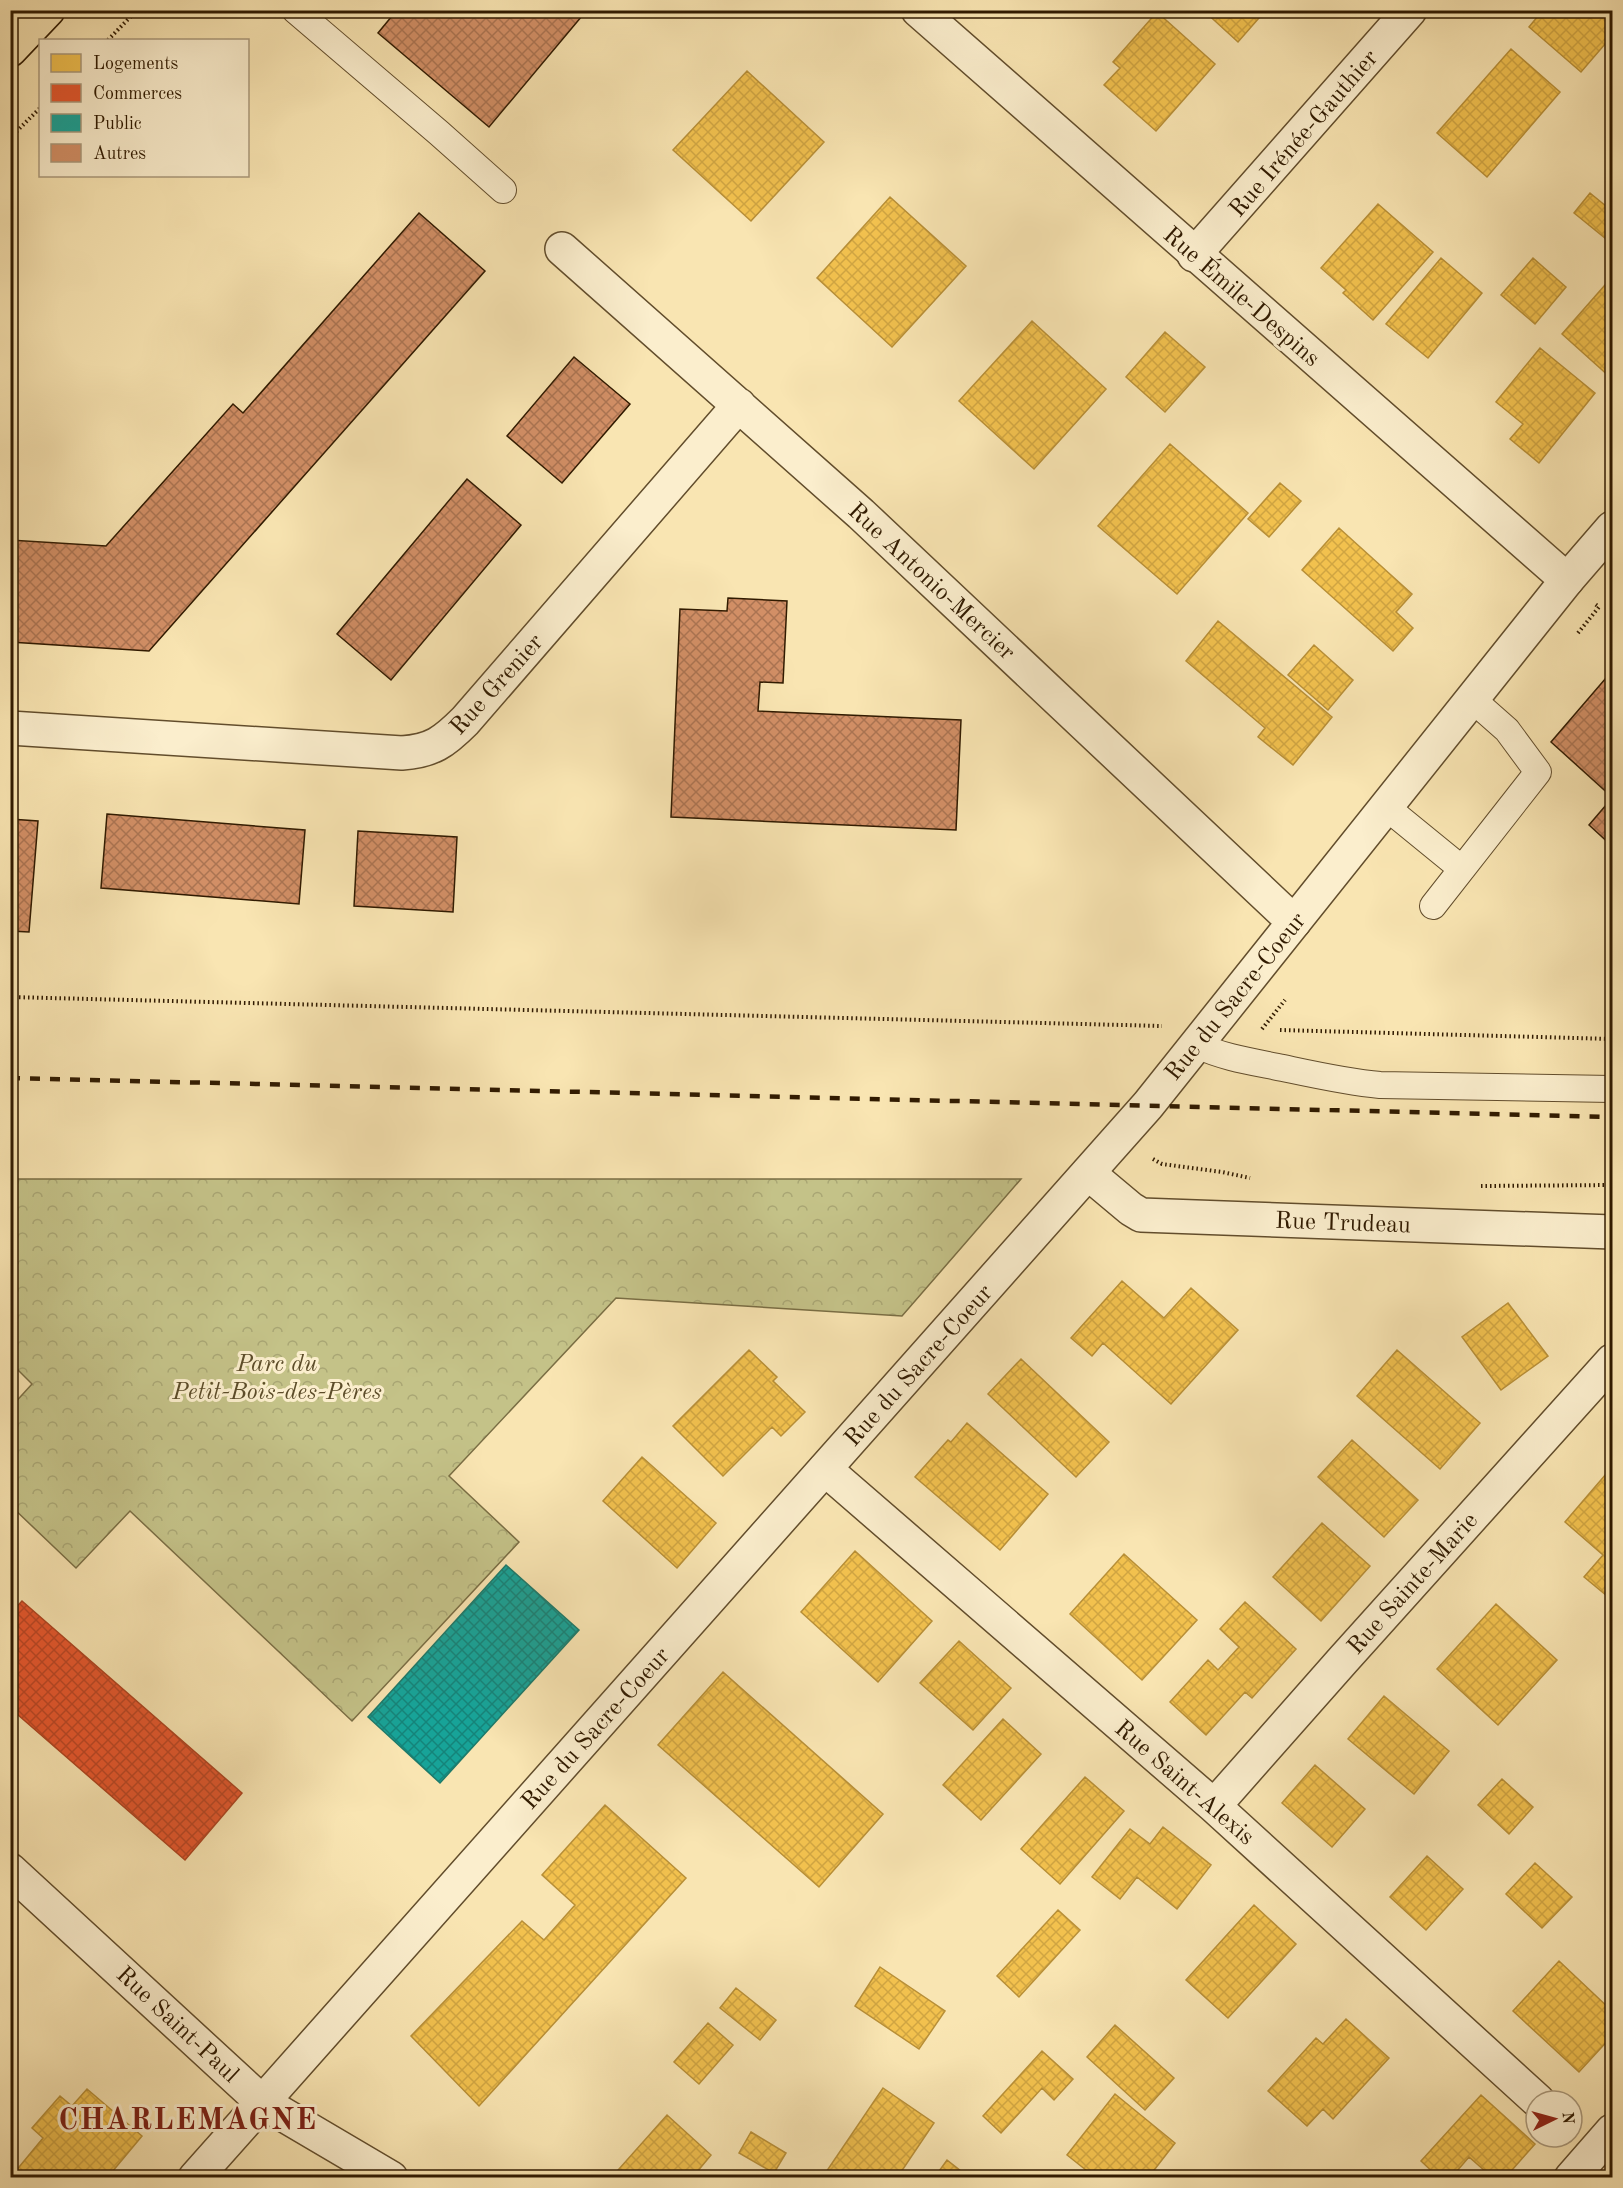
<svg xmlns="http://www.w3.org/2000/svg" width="1623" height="2188" font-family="'Old Standard TT',serif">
  <defs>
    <pattern id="park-crowns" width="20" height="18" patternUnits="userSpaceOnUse" patternTransform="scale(1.5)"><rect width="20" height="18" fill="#c4c288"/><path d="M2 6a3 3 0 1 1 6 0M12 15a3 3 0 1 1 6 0" fill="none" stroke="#a9a674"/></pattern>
    <pattern id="homes-cross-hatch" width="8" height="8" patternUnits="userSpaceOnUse" patternTransform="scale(1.5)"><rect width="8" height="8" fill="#f2c14e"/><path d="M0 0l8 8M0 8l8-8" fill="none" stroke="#d0a542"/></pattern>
    <pattern id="shops-cross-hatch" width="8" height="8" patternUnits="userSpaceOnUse" patternTransform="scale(1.5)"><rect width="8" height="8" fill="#e4572e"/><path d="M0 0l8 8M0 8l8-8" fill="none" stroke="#b94725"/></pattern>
    <pattern id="public-cross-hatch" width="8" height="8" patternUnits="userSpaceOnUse" patternTransform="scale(1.5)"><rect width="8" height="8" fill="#17a398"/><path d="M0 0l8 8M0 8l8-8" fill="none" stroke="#15847a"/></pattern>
    <pattern id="building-cross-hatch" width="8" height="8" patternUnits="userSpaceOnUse" patternTransform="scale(1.5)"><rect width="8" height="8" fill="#d28f66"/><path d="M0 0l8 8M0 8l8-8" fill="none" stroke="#ab7452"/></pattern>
  </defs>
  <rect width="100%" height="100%" fill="#f9e5b2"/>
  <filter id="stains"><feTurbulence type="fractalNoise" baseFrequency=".00333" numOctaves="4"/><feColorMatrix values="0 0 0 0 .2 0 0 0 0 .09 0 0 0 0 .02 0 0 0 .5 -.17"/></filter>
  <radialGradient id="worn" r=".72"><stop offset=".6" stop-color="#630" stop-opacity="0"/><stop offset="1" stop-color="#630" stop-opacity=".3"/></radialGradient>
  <path fill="url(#park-crowns)" stroke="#7a6e44" stroke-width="1.5" d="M 11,1179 L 1021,1179 L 902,1316 L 616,1298 L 449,1476 L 519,1542 L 352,1721 L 130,1511 L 76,1568 L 11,1506 L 11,1407 L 32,1384 L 11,1363 Z"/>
  <path fill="url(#homes-cross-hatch)" stroke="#b88f37" stroke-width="1.5" d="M 1203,10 L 1266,10 L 1238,42 Z
    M 1543,10 L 1612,10 L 1612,36 L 1581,72 L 1529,27 Z
    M 1157,12 L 1215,64 L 1156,131 L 1104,85 L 1120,68 L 1113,62 Z
    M 1511,49 L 1560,92 L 1487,177 L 1437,133 Z
    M 747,71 L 824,142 L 751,221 L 673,150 Z
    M 1590,193 L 1612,211 L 1611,243 L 1574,213 Z
    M 890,197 L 966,266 L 892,347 L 817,278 Z
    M 1378,204 L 1433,252 L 1373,320 L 1343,293 L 1346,290 L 1321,268 Z
    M 1441,258 L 1482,293 L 1428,358 L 1386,324 Z
    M 1533,258 L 1566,287 L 1535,324 L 1501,295 Z
    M 1612,277 L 1612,377 L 1611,378 L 1562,334 Z
    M 1032,321 L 1106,389 L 1034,469 L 959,401 Z
    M 1165,332 L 1205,367 L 1165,412 L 1126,377 Z
    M 1540,348 L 1595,393 L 1539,463 L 1510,439 L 1523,424 L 1496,402 Z
    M 1170,444 L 1248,513 L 1177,594 L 1098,526 Z
    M 1280,483 L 1301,501 L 1269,537 L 1248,519 Z
    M 1339,528 L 1412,594 L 1396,612 L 1413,628 L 1393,651 L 1302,570 Z
    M 1218,621 L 1332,717 L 1293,765 L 1258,737 L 1265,728 L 1186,661 Z
    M 1314,645 L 1353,680 L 1328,710 L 1288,675 Z
    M 1122,1281 L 1164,1318 L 1191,1288 L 1238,1330 L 1171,1404 L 1103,1343 L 1092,1356 L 1071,1338 Z
    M 1508,1303 L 1548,1356 L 1501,1390 L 1462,1337 Z
    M 749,1350 L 777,1377 L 773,1381 L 805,1412 L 781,1436 L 772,1427 L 723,1476 L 673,1426 Z
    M 1397,1350 L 1480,1423 L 1440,1469 L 1357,1396 Z
    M 1021,1359 L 1109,1442 L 1076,1477 L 988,1394 Z
    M 967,1423 L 1048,1494 L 1000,1550 L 915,1477 L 948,1440 L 951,1442 Z
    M 1352,1440 L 1418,1500 L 1384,1537 L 1318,1477 Z
    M 642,1457 L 716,1523 L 677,1568 L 603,1501 Z
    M 1612,1467 L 1612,1589 L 1607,1596 L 1584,1577 L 1603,1555 L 1565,1522 Z
    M 1322,1523 L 1370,1566 L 1321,1621 L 1273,1577 Z
    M 855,1551 L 932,1621 L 878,1682 L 801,1612 Z
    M 1124,1554 L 1197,1620 L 1142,1680 L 1070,1614 Z
    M 1245,1602 L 1296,1649 L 1252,1698 L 1245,1692 L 1206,1735 L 1170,1702 L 1208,1660 L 1218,1670 L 1239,1647 L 1220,1629 Z
    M 1496,1604 L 1557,1660 L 1498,1725 L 1437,1669 Z
    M 959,1641 L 1011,1688 L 973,1730 L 920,1683 Z
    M 723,1672 L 883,1814 L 819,1887 L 658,1745 Z
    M 1384,1696 L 1449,1751 L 1414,1794 L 1348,1739 Z
    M 1003,1719 L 1041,1754 L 981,1820 L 943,1785 Z
    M 1315,1765 L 1365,1809 L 1332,1847 L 1282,1803 Z
    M 1085,1777 L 1124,1811 L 1060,1884 L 1021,1849 Z
    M 1502,1779 L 1533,1807 L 1509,1834 L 1478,1805 Z
    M 605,1805 L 686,1878 L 479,2106 L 411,2036 L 522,1921 L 544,1940 L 575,1905 L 542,1875 Z
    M 1163,1827 L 1211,1865 L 1177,1909 L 1137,1877 L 1120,1899 L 1092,1877 L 1130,1829 L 1150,1844 Z
    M 1427,1856 L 1463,1889 L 1426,1930 L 1390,1897 Z
    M 1535,1863 L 1572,1897 L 1542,1928 L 1506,1894 Z
    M 1254,1905 L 1296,1944 L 1228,2018 L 1186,1980 Z
    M 1058,1910 L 1080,1930 L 1019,1997 L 997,1976 Z
    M 1559,1961 L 1612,2011 L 1612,2036 L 1579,2072 L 1513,2011 Z
    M 880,1967 L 945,2011 L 919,2049 L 855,2006 Z
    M 736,1988 L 776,2020 L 760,2040 L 720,2008 Z
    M 1346,2019 L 1389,2058 L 1333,2119 L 1323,2109 L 1307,2126 L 1268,2091 L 1316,2038 L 1323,2044 Z
    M 708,2023 L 733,2045 L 699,2084 L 674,2062 Z
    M 1115,2025 L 1174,2078 L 1145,2110 L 1087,2057 Z
    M 1042,2051 L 1073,2079 L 1054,2100 L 1042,2088 L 1001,2133 L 983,2116 Z
    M 883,2088 L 934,2123 L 897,2178 L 822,2178 Z
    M 87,2089 L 142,2136 L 107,2178 L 10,2178 L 43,2138 L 32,2128 L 60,2096 L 72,2106 Z
    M 1115,2094 L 1175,2143 L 1148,2178 L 1096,2178 L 1067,2155 Z
    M 1481,2095 L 1535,2144 L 1505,2178 L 1493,2178 L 1469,2157 L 1451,2178 L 1439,2178 L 1421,2161 Z
    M 667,2115 L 711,2155 L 692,2178 L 611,2178 Z
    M 751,2132 L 786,2153 L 774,2173 L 739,2153 Z
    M 947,2160 L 970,2178 L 934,2178 Z"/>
  <path fill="url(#shops-cross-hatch)" stroke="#ae4520" stroke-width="1.5" d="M 22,1601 L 242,1793 L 185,1860 L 10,1708 L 10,1614 Z"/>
  <path fill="url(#public-cross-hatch)" stroke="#1e7a6a" stroke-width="1.5" d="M 506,1565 L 579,1630 L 440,1783 L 368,1717 Z"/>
  <path fill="url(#building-cross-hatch)" stroke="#301a00" stroke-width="1.5" d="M 397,10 L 587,10 L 489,127 L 378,33 Z
    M 419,213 L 485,271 L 149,651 L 10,642 L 10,540 L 106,546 L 233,404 L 243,413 Z
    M 574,357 L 630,404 L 562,483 L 507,436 Z
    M 467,479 L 521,525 L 391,680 L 337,634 Z
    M 728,598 L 787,601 L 783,683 L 760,682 L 758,711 L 961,720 L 956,830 L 671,817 L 680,609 L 727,611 Z
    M 1612,671 L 1612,797 L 1551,742 Z
    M 1612,798 L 1612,846 L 1589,825 Z
    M 107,814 L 305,830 L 299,904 L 101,888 Z
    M 10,819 L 38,821 L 29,932 L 10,931 Z
    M 358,831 L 457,837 L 453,912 L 354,906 Z"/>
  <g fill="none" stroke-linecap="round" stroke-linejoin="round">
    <defs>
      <path id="service" d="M 295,10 L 439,133 L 503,190
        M 1386,807 L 1462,869
        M 1433,906 L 1538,772 L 1507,730 L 1473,700
        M 1197,1045 C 1224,1058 1254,1062 1283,1068 C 1316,1075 1347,1082 1380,1085 L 1612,1089"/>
      <path id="minor" d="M 562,249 L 861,514 L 1294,922
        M 1194,255 L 1410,10
        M 1567,580 L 1612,528
        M 10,728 L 402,753 C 432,751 444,742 465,721 L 739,405
        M 1088,1173 L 1131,1209 L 1141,1215 L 1612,1232
        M 825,1469 L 1214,1806 L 1538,2101
        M 1214,1806 L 1343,1660 L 1612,1361
        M 10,1870 L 262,2102 L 391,2178
        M 1571,2178 L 1612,2131"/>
      <path id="tertiary" d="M 195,2178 L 1148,1105 L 1567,580 L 918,10"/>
      <path id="primary" d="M 10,50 L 48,10"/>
    </defs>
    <use href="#service" stroke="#624d2c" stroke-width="28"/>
    <use href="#minor" stroke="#624d2c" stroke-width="36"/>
    <use href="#tertiary" stroke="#624d2c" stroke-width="36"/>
    <use href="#primary" stroke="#301a00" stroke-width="36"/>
    <path stroke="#301a00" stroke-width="4" stroke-dasharray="1.5 3" stroke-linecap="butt" d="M 108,40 L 137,10
      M 10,138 L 40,108
      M 1578,633 L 1599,607 L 1595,604
      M 10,997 L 1162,1026
      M 1262,1029 L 1285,1000
      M 1280,1030 L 1612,1039
      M 1153,1159 L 1162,1164 L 1222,1172 L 1250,1178
      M 1481,1186 L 1612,1185"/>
    <use href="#service" stroke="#fbeecd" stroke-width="26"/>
    <use href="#minor" stroke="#fbeecd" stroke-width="33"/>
    <use href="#tertiary" stroke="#fbeecd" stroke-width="33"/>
    <use href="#primary" stroke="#f9e5b2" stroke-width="33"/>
    <path stroke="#301a00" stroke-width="4.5" stroke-dasharray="10 10" stroke-linecap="butt" d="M 10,1078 L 1612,1117"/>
  </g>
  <g text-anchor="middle" stroke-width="6" stroke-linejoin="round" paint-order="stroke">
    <g font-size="24" fill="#301a00" stroke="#fbeecd">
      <text transform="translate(1303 133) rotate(-49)" y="8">Rue Irénée-Gauthier</text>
      <text transform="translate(1242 296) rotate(41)" y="8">Rue Émile-Despins</text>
      <text transform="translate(932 581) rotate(43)" y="8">Rue Antonio-Mercier</text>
      <text transform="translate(496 684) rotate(-48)" y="8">Rue Grenier</text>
      <text transform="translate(1235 996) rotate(-51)" y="8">Rue du Sacre-Coeur</text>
      <text transform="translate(1343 1222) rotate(2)" y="8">Rue Trudeau</text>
      <text transform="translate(918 1365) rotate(-48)" y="8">Rue du Sacre-Coeur</text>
      <text transform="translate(1412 1583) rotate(-48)" y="8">Rue Sainte-Marie</text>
      <text transform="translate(595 1728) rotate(-48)" y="8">Rue du Sacre-Coeur</text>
      <text transform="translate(1185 1782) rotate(41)" y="8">Rue Saint-Alexis</text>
      <text transform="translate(178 2024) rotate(43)" y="8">Rue Saint-Paul</text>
    </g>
    <g font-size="24" font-style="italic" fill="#5c4c29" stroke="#fbeecd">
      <text x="277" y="1371">Parc du<tspan x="277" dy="28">Petit-Bois-des-Pères</tspan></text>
    </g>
    <g font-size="30" font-weight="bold" letter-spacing="1.5" fill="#7a1f14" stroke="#fbeecd">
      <text x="188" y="2129">CHARLEMAGNE</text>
    </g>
  </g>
  <rect width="1623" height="2188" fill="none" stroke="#f9e5b2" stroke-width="36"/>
  <rect x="12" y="12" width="1599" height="2164" fill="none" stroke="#301a00" stroke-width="3"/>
  <rect x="18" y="18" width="1587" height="2152" fill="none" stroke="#301a00" stroke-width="1.5"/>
  <rect x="39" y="39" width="210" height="138" fill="#fbeecd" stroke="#aa997b" stroke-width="1.5"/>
  <rect x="51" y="54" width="30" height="18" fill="#f2c14e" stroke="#aa997b" stroke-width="1.5"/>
  <text x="93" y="69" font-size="18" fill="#301a00">Logements</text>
  <rect x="51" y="84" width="30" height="18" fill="#e4572e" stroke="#aa997b" stroke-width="1.5"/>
  <text x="93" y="99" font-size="18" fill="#301a00">Commerces</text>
  <rect x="51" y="114" width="30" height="18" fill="#17a398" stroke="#aa997b" stroke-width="1.5"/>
  <text x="93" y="129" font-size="18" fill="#301a00">Public</text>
  <rect x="51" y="144" width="30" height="18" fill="#d28f66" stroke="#aa997b" stroke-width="1.5"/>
  <text x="93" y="159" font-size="18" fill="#301a00">Autres</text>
  <g transform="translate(1554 2119) rotate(85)"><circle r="28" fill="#fbeecd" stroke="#aa997b" stroke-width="1.5"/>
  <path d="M0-4.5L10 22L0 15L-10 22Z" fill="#8f2418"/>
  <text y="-9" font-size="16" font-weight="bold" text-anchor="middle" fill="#301a00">N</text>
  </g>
  <rect width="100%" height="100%" filter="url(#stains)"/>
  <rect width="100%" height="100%" fill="url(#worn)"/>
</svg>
